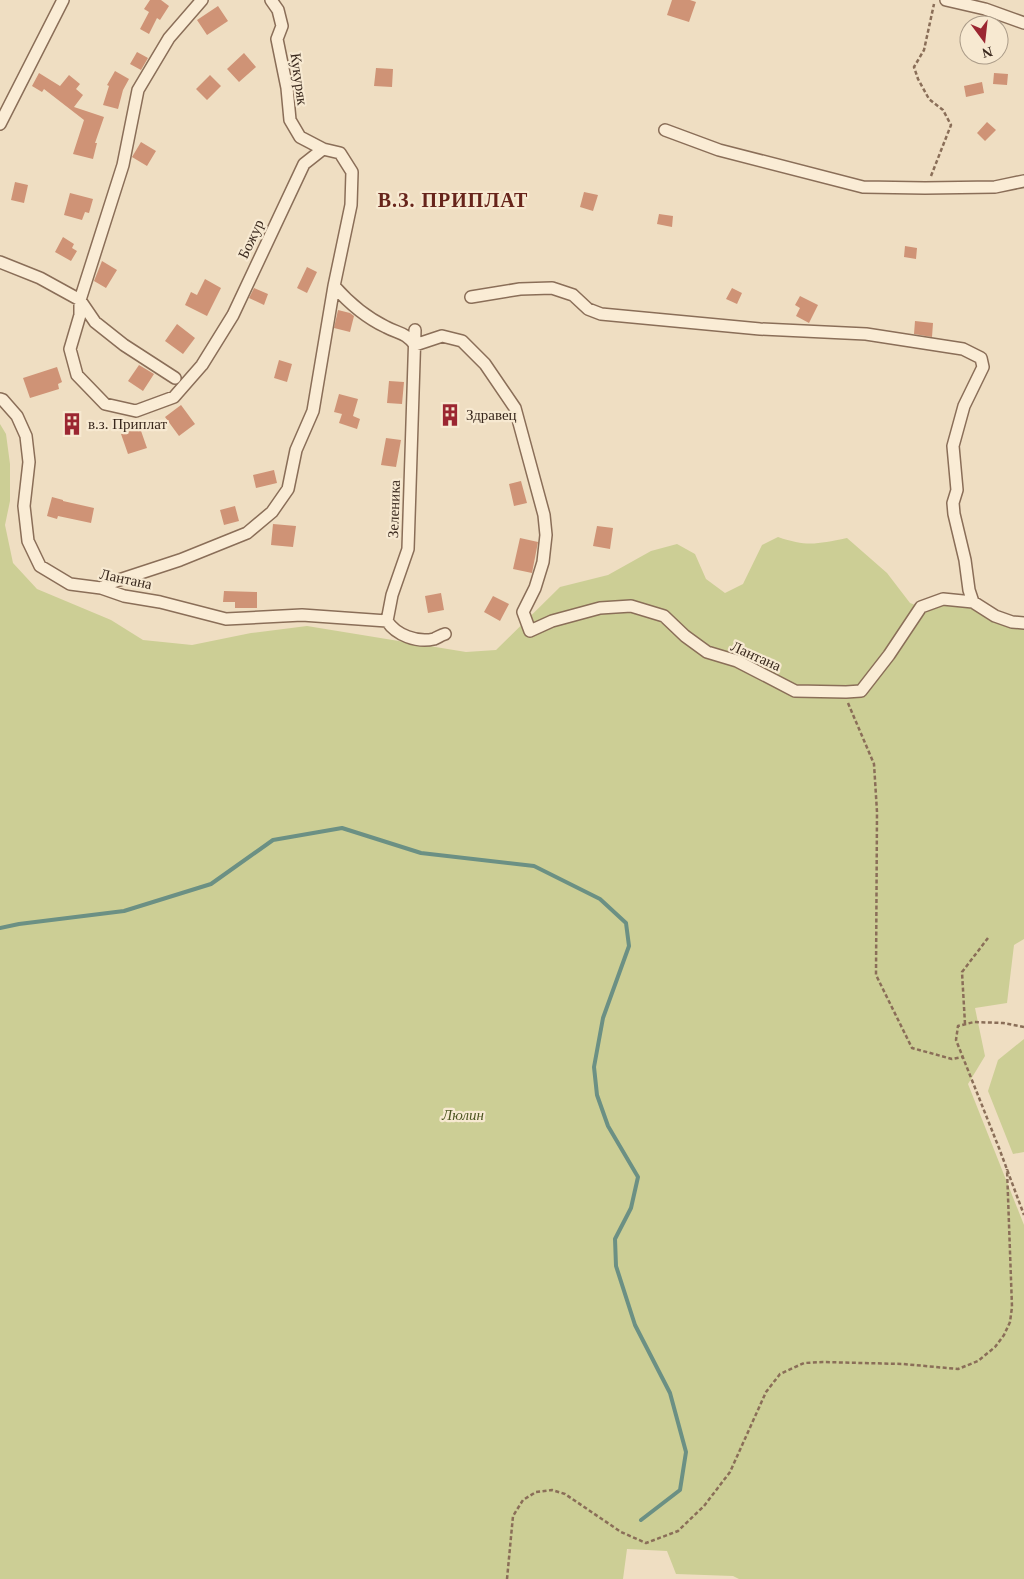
<svg xmlns="http://www.w3.org/2000/svg" width="1024" height="1579" font-family="Georgia,serif">
  <rect width="100%" height="100%" fill="#efdec2"/>
  <path fill="#ccce95" d="M 0,424 L 6,434 L 10,464 L 10,501 L 5,525 L 13,563 L 37,589 L 111,620 L 143,640 L 192,645 L 251,633 L 307,626 L 466,652 L 496,650 L 560,587 L 608,575 L 651,551 L 677,544 L 695,554 L 706,579 L 725,593 L 743,584 L 762,545 L 778,537 C 807,547 817,544 847,538 L 887,573 L 910,603 L 921,607 L 967,602 L 1024,625 L 1024,939 L 1014,945 L 1007,1003 L 975,1008 L 985,1056 L 968,1084 L 1024,1225 L 1024,1579 L 739,1579 L 733,1576 L 676,1574 L 667,1551 L 627,1549 L 623,1579 L 0,1579 Z
    M 1024,1039 L 1024,1152 L 1013,1154 L 988,1091 L 998,1060 Z"/>
  <g fill="none" stroke-linecap="round" stroke-linejoin="round">
    <path stroke="#6b9084" stroke-width="4" d="M 0,928 L 19,924 L 124,911 L 211,884 L 273,840 L 342,828 L 421,853 L 534,866 L 600,899 L 626,923 L 629,946 L 603,1018 L 594,1067 L 597,1095 L 608,1126 L 638,1177 L 631,1208 L 615,1239 L 616,1266 L 635,1325 L 670,1393 L 686,1452 L 680,1490 L 641,1520"/>
  </g>
  <path fill="#cf9376" d="M 150,0 L 161,0 L 169,6 L 160,20 L 157,18 L 149,34 L 140,29 L 149,12 L 144,9 Z
    M 672,0 L 690,0 L 696,2 L 689,22 L 667,15 Z
    M 218,6 L 228,21 L 207,35 L 197,20 Z
    M 137,52 L 148,58 L 141,70 L 130,64 Z
    M 244,53 L 256,67 L 239,82 L 227,69 Z
    M 376,68 L 393,69 L 392,87 L 374,86 Z
    M 115,71 L 129,79 L 123,90 L 118,109 L 103,105 L 109,86 L 107,85 Z
    M 39,73 L 60,86 L 69,75 L 80,84 L 76,89 L 83,95 L 74,107 L 104,117 L 95,143 L 97,143 L 93,159 L 73,154 L 84,120 L 44,89 L 42,92 L 32,86 Z
    M 994,73 L 1008,74 L 1007,85 L 993,84 Z
    M 210,75 L 221,86 L 207,100 L 196,89 Z
    M 982,82 L 984,93 L 966,97 L 964,86 Z
    M 987,122 L 996,130 L 985,141 L 977,133 Z
    M 141,142 L 156,151 L 147,166 L 132,157 Z
    M 15,182 L 28,185 L 24,203 L 11,200 Z
    M 584,192 L 598,195 L 593,211 L 580,207 Z
    M 70,193 L 93,199 L 89,213 L 85,212 L 82,220 L 64,215 Z
    M 659,214 L 673,216 L 672,227 L 657,224 Z
    M 63,237 L 74,244 L 72,248 L 77,251 L 71,261 L 55,252 Z
    M 905,246 L 917,248 L 916,259 L 904,257 Z
    M 102,261 L 117,270 L 106,288 L 94,281 Z
    M 307,267 L 317,272 L 307,293 L 297,288 Z
    M 205,279 L 221,288 L 207,316 L 185,305 L 191,292 L 197,295 Z
    M 254,288 L 268,294 L 264,305 L 249,298 Z
    M 732,288 L 742,293 L 737,304 L 726,299 Z
    M 800,296 L 818,305 L 809,323 L 796,316 L 800,308 L 795,305 Z
    M 338,310 L 350,313 L 354,316 L 350,332 L 334,328 Z
    M 915,321 L 933,323 L 932,337 L 914,334 Z
    M 177,324 L 195,338 L 183,354 L 165,341 Z
    M 279,360 L 292,364 L 287,382 L 274,378 Z
    M 139,365 L 154,374 L 143,391 L 128,381 Z
    M 57,367 L 62,382 L 58,384 L 59,389 L 30,398 L 23,378 Z
    M 389,381 L 404,382 L 402,404 L 387,403 Z
    M 339,394 L 358,399 L 353,416 L 360,419 L 357,429 L 339,423 L 342,414 L 334,412 Z
    M 181,405 L 195,424 L 179,436 L 165,417 Z
    M 77,413 L 80,434 L 67,436 L 63,415 Z
    M 140,428 L 147,448 L 128,454 L 121,434 Z
    M 386,438 L 401,440 L 396,467 L 381,465 Z
    M 274,470 L 277,483 L 256,488 L 253,475 Z
    M 521,481 L 527,503 L 514,506 L 509,484 Z
    M 52,497 L 63,500 L 63,501 L 94,508 L 91,523 L 58,516 L 57,519 L 47,516 Z
    M 235,506 L 239,521 L 224,525 L 220,510 Z
    M 273,524 L 296,526 L 293,547 L 271,545 Z
    M 597,526 L 613,528 L 610,549 L 593,546 Z
    M 520,538 L 538,542 L 532,573 L 513,569 Z
    M 224,591 L 257,592 L 257,608 L 235,608 L 235,602 L 223,602 Z
    M 441,593 L 444,610 L 428,613 L 425,596 Z
    M 493,596 L 509,604 L 500,621 L 484,612 Z"/>
  <g fill="none" stroke-linecap="round" stroke-linejoin="round">
    <defs>
      <path id="minor" d="M 271,0 L 278,10 L 282,26 L 277,39 L 287,88 L 290,120 L 300,137 L 323,149
        M 946,0 L 985,9 L 1024,23
        M 0,124 L 63,0
        M 665,130 L 719,150 L 863,187 L 925,188 L 995,187 L 1024,181
        M 0,262 L 40,278 L 80,300 L 95,322 L 124,345 L 175,378
        M 334,286 C 349,303 365,317 386,327 C 399,334 405,332 415,345 L 442,336 L 462,341 L 485,364 L 515,408 L 544,515 L 546,535 L 543,562 L 535,588 L 523,612 L 530,631 L 552,621 L 600,608 L 631,606 L 664,616 L 685,636 L 707,652 L 737,661 L 795,691 L 846,692 L 861,691 L 889,655 L 921,607 L 943,599 L 973,602 L 995,616 L 1012,622 L 1024,623
        M 471,297 L 520,289 L 552,288 L 573,295 L 588,309 L 601,314 L 760,329 L 866,334 L 963,349 L 981,358 L 983,367 L 964,406 L 953,446 L 957,490 L 953,503 L 954,514 L 965,560 L 969,590 L 973,602
        M 415,330 L 408,549 L 392,595 L 387,621 C 396,635 417,643 434,639 C 437,638 441,635 445,634
        M 0,399 L 3,400 L 17,416 L 26,436 L 29,462 L 24,506 L 28,541 L 40,566 L 70,584 L 101,588 L 124,596 L 160,602 L 226,619 L 302,615 L 387,621
        M 101,588 L 113,582 L 180,560 L 247,533 L 272,512 L 288,489 L 296,450 L 313,411 L 334,286 L 351,205 L 352,172 L 340,153 L 323,149 L 304,164 L 233,315 L 202,365 L 174,397 L 136,411 L 105,404 L 77,375 L 70,349 L 80,315 L 80,300 L 123,165 L 138,90 L 169,38 L 202,0"/>
    </defs>
    <use href="#minor" stroke="#8a6e58" stroke-width="14"/>
    <path stroke="#8a6e58" stroke-width="2.5" stroke-dasharray="4 2.5" stroke-linecap="butt" d="M 931,176 L 951,125 L 943,110 L 929,99 L 918,79 L 914,67 L 924,50 L 934,4
      M 848,703 L 874,764 L 877,812 L 876,975 L 912,1048 L 952,1059 L 962,1057
      M 965,1024 L 962,972 L 988,938
      M 1024,1027 L 1003,1023 L 974,1022 L 958,1026 L 956,1040 L 999,1148 L 1024,1215
      M 507,1579 L 513,1516 L 523,1500 L 536,1492 L 552,1490 L 565,1494 L 621,1532 L 646,1543 L 678,1531 L 704,1506 L 730,1472 L 766,1392 L 780,1374 L 804,1363 L 823,1362 L 903,1364 L 958,1369 L 978,1361 L 995,1347 L 1004,1335 L 1010,1322 L 1012,1307 L 1007,1169"/>
    <use href="#minor" stroke="#faecd5" stroke-width="11"/>
  </g>
  <defs>
    <symbol id="building-bare" viewBox="-9 -9 18 18"><path d="M-4-6H4V6H1V3H-1V6H-4ZM-2.5-4.3h1.7v1.8h-1.7ZM.8-4.3h1.7v1.8H.8ZM-2.5-1h1.7V.8h-1.7ZM.8-1h1.7V.8H.8Z" fill="#9b2631" stroke="#f7e9d1" stroke-width="2.5" paint-order="stroke"/></symbol>
  </defs>
  <g fill-rule="evenodd">
    <use href="#building-bare" x="434" y="399" width="32" height="32"/>
    <use href="#building-bare" x="56" y="408" width="32" height="32"/>
  </g>
  <g text-anchor="middle" stroke-width="4.5" stroke-linejoin="round" paint-order="stroke">
    <g font-size="15" fill="#39281d" stroke="#f7e9d1">
      <text transform="translate(299 79) rotate(82)" y="5">Кукуряк</text>
      <text transform="translate(251 239) rotate(-65)" y="5">Божур</text>
      <text transform="translate(394 509) rotate(-88)" y="5">Зеленика</text>
      <text transform="translate(126 579) rotate(12)" y="5">Лантана</text>
      <text transform="translate(756 656) rotate(24)" y="5">Лантана</text>
    </g>
    <g font-size="15" fill="#39281d" stroke="#f7e9d1" text-anchor="start">
      <text x="466" y="420">Здравец</text>
      <text x="88" y="429">в.з. Приплат</text>
    </g>
    <g font-size="15" font-style="italic" fill="#4e5623" stroke="#f7e9d1">
      <text x="463" y="1120">Люлин</text>
    </g>
    <g font-size="20" font-weight="bold" letter-spacing="1" fill="#67241b" stroke="#f7e9d1">
      <text x="453" y="207">В.З. ПРИПЛАТ</text>
    </g>
  </g>
  <g transform="translate(984 40) rotate(165)"><circle r="24" fill="#f7e9d1" stroke="#ab9c89"/>
  <path d="M0-4L9 19L0 12L-9 19Z" fill="#9b2631"/>
  <text y="-8" font-size="14" font-weight="bold" text-anchor="middle" fill="#39281d">N</text>
  </g>
</svg>
